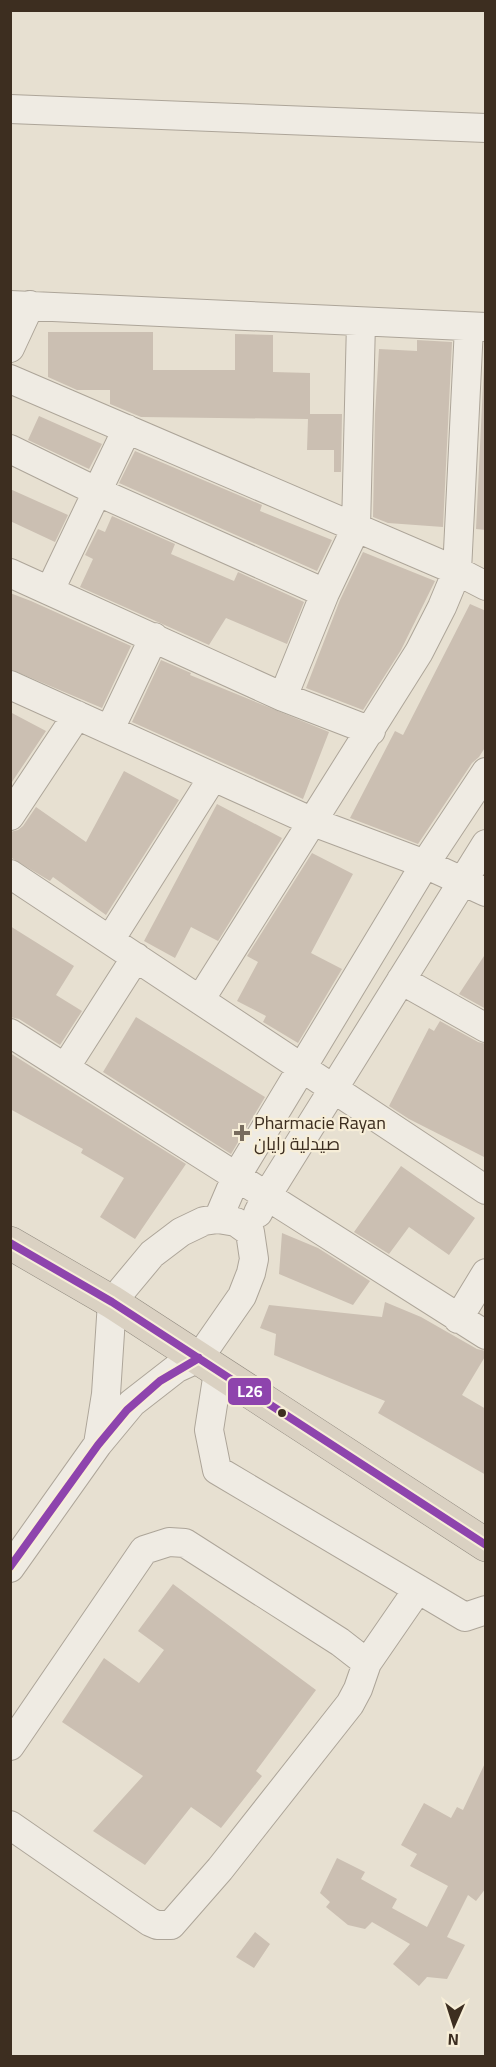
<svg xmlns="http://www.w3.org/2000/svg" width="496" height="2067" font-family="Georgia,Cairo,serif">
  <rect width="100%" height="100%" fill="#e7e0d1"/>
  <path fill="#cbbfb2" d="M 48,332 L 153,332 L 153,370 L 235,370 L 235,334 L 273,335 L 273,372 L 310,373 L 310,414 L 342,414 L 341,472 L 334,472 L 334,450 L 307,450 L 308,419 L 141,417 L 110,404 L 110,390 L 77,390 L 48,377 Z
    M 417,340 L 452,342 L 443,527 L 388,523 L 373,517 L 375,414 L 379,349 L 417,351 Z
    M 485,343 L 486,343 L 486,530 L 476,529 Z
    M 39,416 L 102,444 L 89,469 L 28,440 Z
    M 135,451 L 262,505 L 260,511 L 332,540 L 317,571 L 119,483 Z
    M 10,489 L 68,515 L 55,542 L 10,521 Z
    M 112,516 L 175,544 L 171,554 L 234,581 L 238,572 L 304,602 L 287,644 L 226,618 L 209,645 L 80,587 L 93,559 L 85,555 L 98,529 L 105,532 Z
    M 363,552 L 435,581 L 401,650 L 363,710 L 306,688 L 340,600 Z
    M 10,593 L 31,601 L 131,646 L 102,708 L 10,669 Z
    M 470,604 L 486,611 L 486,746 L 479,757 L 472,763 L 418,844 L 350,818 L 395,731 L 403,735 Z
    M 161,660 L 191,673 L 190,675 L 329,732 L 303,799 L 132,722 Z
    M 10,712 L 46,731 L 10,785 Z
    M 124,771 L 179,800 L 106,915 L 53,877 L 50,881 L 10,857 L 10,832 L 18,830 L 23,826 L 36,807 L 86,842 Z
    M 217,804 L 282,838 L 218,941 L 191,927 L 175,958 L 144,941 Z
    M 312,853 L 353,874 L 311,953 L 342,969 L 298,1043 L 263,1022 L 266,1016 L 237,1001 L 258,962 L 247,956 Z
    M 10,926 L 74,966 L 56,995 L 82,1011 L 60,1045 L 19,1019 L 10,1017 Z
    M 486,953 L 486,1009 L 459,994 Z
    M 136,1017 L 265,1097 L 231,1154 L 103,1072 Z
    M 440,1021 L 478,1042 L 486,1044 L 486,1158 L 409,1119 L 389,1106 L 429,1028 L 434,1031 Z
    M 10,1053 L 186,1164 L 135,1239 L 100,1217 L 124,1178 L 81,1153 L 83,1149 L 10,1109 Z
    M 401,1166 L 475,1218 L 449,1255 L 409,1227 L 389,1254 L 354,1232 Z
    M 282,1233 L 318,1248 L 370,1281 L 353,1305 L 279,1274 Z
    M 385,1302 L 421,1317 L 477,1349 L 486,1351 L 486,1355 L 462,1395 L 486,1409 L 486,1475 L 378,1413 L 385,1401 L 274,1355 L 276,1334 L 260,1328 L 269,1305 L 382,1317 Z
    M 173,1584 L 316,1690 L 256,1771 L 262,1776 L 221,1828 L 191,1807 L 145,1865 L 93,1831 L 143,1776 L 62,1722 L 104,1658 L 139,1683 L 164,1650 L 138,1631 Z
    M 486,1761 L 486,1888 L 476,1901 L 468,1895 L 447,1937 L 465,1945 L 447,1979 L 427,1977 L 419,1986 L 393,1964 L 410,1944 L 372,1922 L 365,1929 L 348,1925 L 326,1907 L 330,1902 L 320,1893 L 337,1858 L 365,1872 L 361,1879 L 397,1899 L 392,1908 L 427,1927 L 448,1886 L 410,1866 L 417,1854 L 401,1845 L 424,1803 L 451,1818 L 457,1807 L 463,1810 Z
    M 255,1932 L 270,1944 L 254,1968 L 236,1957 Z"/>
  <g fill="none" stroke-linecap="round" stroke-linejoin="round">
    <defs>
      <path id="minor" d="M 10,109 L 486,128
        M 10,305 L 486,327
        M 10,348 L 30,305
        M 10,379 L 457,571 L 486,586
        M 10,449 L 96,491 L 325,593
        M 10,573 L 283,697 L 371,731
        M 50,590 L 127,429
        M 10,685 L 313,822 L 425,864 L 486,892
        M 283,697 L 325,593 L 356,528 L 361,322
        M 110,729 L 154,637
        M 10,816 L 77,715
        M 10,874 L 486,1190
        M 110,940 L 213,777
        M 401,980 L 486,1028
        M 200,1000 L 419,652 L 442,607 L 457,571 L 469,327
        M 10,1033 L 486,1335
        M 65,1068 L 136,957
        M 258,1213 L 266,1197 L 486,844
        M 218,1219 L 236,1177 L 425,864 L 486,772
        M 458,1319 L 486,1273
        M 218,1372 L 209,1430 L 217,1470 L 465,1617 L 486,1610
        M 10,1568 L 98,1444 L 132,1403 L 177,1368 L 199,1358 L 242,1296 L 251,1273 L 254,1259 L 250,1232 L 236,1222 L 218,1219 L 204,1221 L 181,1232 L 152,1254 L 112,1302 L 106,1394 L 98,1444
        M 367,1663 L 418,1589
        M 10,1746 L 144,1550 L 169,1542 L 185,1543 L 340,1642 L 367,1663 L 358,1689 L 350,1704 L 220,1869 L 171,1925 L 157,1925 L 150,1922 L 10,1825"/>
      <path id="highway" d="M 10,1243 L 112,1302 L 486,1545"/>
    </defs>
    <use href="#minor" stroke="#ada599" stroke-width="30"/>
    <use href="#highway" stroke="#928b80" stroke-width="34"/>
    <use href="#minor" stroke="#efebe3" stroke-width="28"/>
    <use href="#highway" stroke="#dad1c2" stroke-width="33"/>
    <defs>
      <path id="bus-1" d="M 10,1243 L 112,1302 L 486,1545
        M 10,1567 L 98,1445 L 127,1410 L 160,1381 L 199,1358"/>
    </defs>
    <use href="#bus-1" stroke="#f7eed8" stroke-width="12"/>
    <use href="#bus-1" stroke="#8e44ad" stroke-width="8"/>
  </g>
  <path fill="#786c5e" stroke="#f7eed8" stroke-width="2" d="M239 1124h6v6h6v6h-6v6h-6v-6h-6v-6h6z"/>
  <circle fill="#3d2e20" stroke="#f7eed8" stroke-width="2" cx="282" cy="1413" r="5"/>
  <g text-anchor="middle" stroke-width="4.5" stroke-linejoin="round" paint-order="stroke">
    <g font-size="18" fill="#3d2e20" stroke="#f7eed8" text-anchor="start">
      <text x="254" y="1129">Pharmacie Rayan<tspan x="254" dy="21">صيدلية رايان</tspan></text>
    </g>
  </g>
  <rect stroke="#f7eed8" stroke-width="2" x="227" y="1377" width="45" height="29" rx="6" fill="#8e44ad"/>
  <g font-size="16" text-anchor="middle" font-weight="bold" fill="#fff">
    <text x="250" y="1397">L26</text>
  </g>
  <rect width="496" height="2067" fill="none" stroke="#3d2e20" stroke-width="24"/>
  <g transform="translate(454 2025) rotate(183)" stroke="#f7eed8" stroke-width="4.5" paint-order="stroke">
  <path d="M0-4.5L10 22L0 15L-10 22Z" fill="#3d2e20"/>
  <text y="-9" font-size="16" font-weight="bold" text-anchor="middle" fill="#3d2e20">N</text>
  </g>
</svg>
